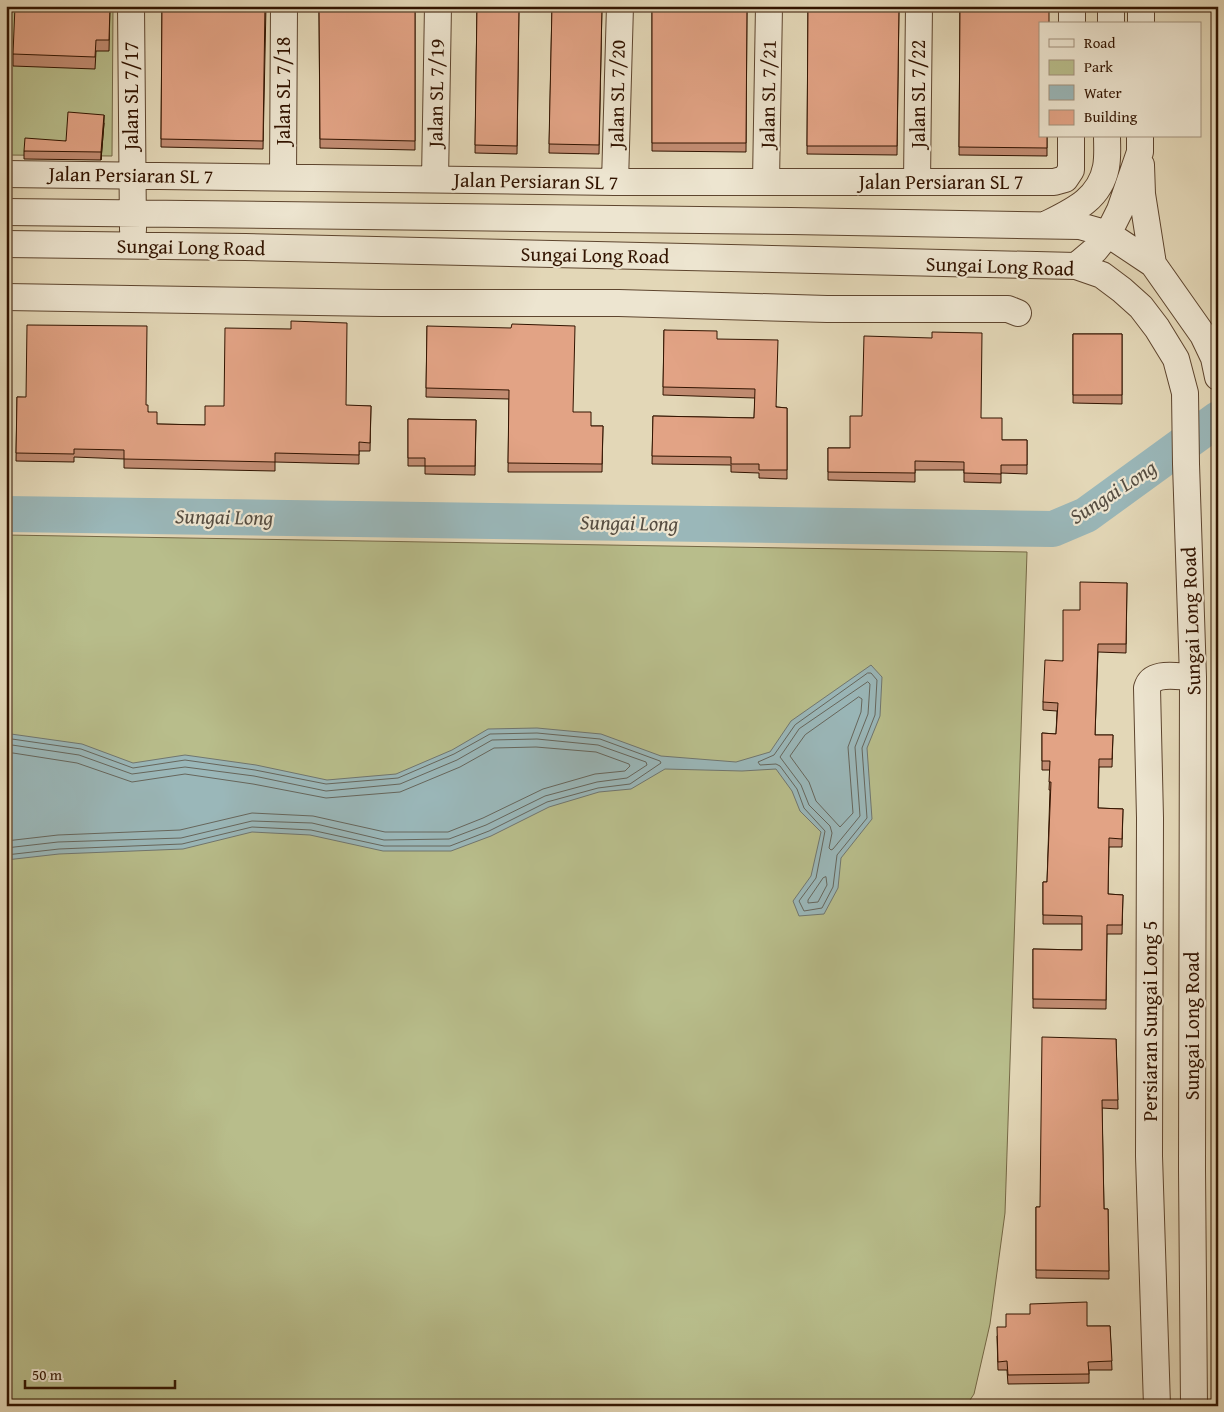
<svg xmlns="http://www.w3.org/2000/svg" width="1224" height="1412" font-family="'Gentium Book Plus',serif">
  <rect width="100%" height="100%" fill="#e3d7b7"/>
  <filter id="stains"><feTurbulence type="fractalNoise" baseFrequency=".004" numOctaves="4"/><feColorMatrix values="0 0 0 0 .2 0 0 0 0 .09 0 0 0 0 .02 0 0 0 .5 -.17"/></filter>
  <radialGradient id="worn" r=".72"><stop offset=".6" stop-color="#630" stop-opacity="0"/><stop offset="1" stop-color="#630" stop-opacity=".3"/></radialGradient>
  <path fill="#b8bd8b" stroke="#756846" d="M 6,6 L 113,6 L 112,156 L 6,155 Z
    M 6,535 L 1027,552 L 1005,1213 L 990,1324 L 974,1394 L 966,1406 L 6,1406 Z"/>
  <path fill="#9ab7b9" stroke="#70766f" d="M 871,665 L 882,677 L 880,716 L 867,748 L 872,819 L 841,858 L 838,888 L 824,914 L 799,916 L 793,901 L 811,876 L 821,832 L 800,811 L 792,791 L 776,769 L 742,771 L 665,769 L 631,789 L 599,792 L 549,807 L 491,836 L 451,851 L 383,851 L 310,835 L 252,832 L 183,849 L 59,854 L 6,860 L 6,735 L 11,734 L 82,744 L 133,763 L 185,755 L 256,765 L 327,780 L 396,774 L 452,750 L 488,729 L 537,728 L 601,734 L 661,756 L 736,762 L 770,752 L 791,721 Z"/>
  <g fill="none" stroke-linecap="round" stroke-linejoin="round">
    <path stroke="#66665c" stroke-width="1" d="M 868,673 L 871,673 L 877,680 L 875,715 L 862,748 L 867,818 L 837,855 L 833,887 L 822,908 L 804,911 L 799,901 L 816,878 L 825,831 L 804,808 L 797,789 L 780,766 L 776,764 L 760,765 L 758,762 L 774,755 L 795,725 Z
      M 868,682 L 870,684 L 868,714 L 855,747 L 860,816 L 833,849 L 831,850 L 829,848 L 832,833 L 830,826 L 809,805 L 801,785 L 780,757 L 799,729 Z
      M 859,697 L 862,699 L 861,712 L 848,747 L 853,813 L 840,827 L 816,801 L 809,782 L 790,756 L 805,735 Z
      M 6,740 L 12,739 L 81,749 L 133,768 L 185,760 L 255,770 L 326,784 L 398,778 L 454,754 L 490,734 L 537,733 L 600,739 L 660,761 L 661,763 L 630,784 L 598,788 L 547,802 L 489,831 L 450,846 L 384,846 L 311,830 L 252,827 L 182,844 L 59,849 L 6,855
      M 6,746 L 12,745 L 79,755 L 132,774 L 185,767 L 254,776 L 326,791 L 400,784 L 457,760 L 492,740 L 537,739 L 598,745 L 646,762 L 647,765 L 627,778 L 597,782 L 545,796 L 486,825 L 449,839 L 384,840 L 312,823 L 252,821 L 181,838 L 58,842 L 6,848
      M 6,753 L 13,753 L 77,763 L 132,782 L 185,774 L 253,784 L 326,798 L 400,792 L 460,767 L 494,748 L 536,747 L 596,752 L 629,764 L 630,766 L 625,771 L 595,774 L 543,789 L 483,818 L 448,832 L 385,832 L 313,816 L 252,813 L 180,830 L 58,835 L 6,841
      M 826,877 L 827,885 L 818,902 L 808,903 L 808,900 L 823,878 Z"/>
    <path stroke="#9ab7b9" stroke-width="36" d="M 6,514 L 1053,529 L 1086,515 L 1218,419"/>
    <defs>
      <path id="minor" d="M 131,6 L 133,230
        M 1072,24 L 1072,6
        M 1111,24 L 1111,6
        M 1141,24 L 1141,6
        M 1141,165 L 1142,194 L 1153,264
        M 6,174 L 615,182 L 1054,182 L 1065,179 L 1071,170 L 1071,136
        M 283,176 L 284,6
        M 435,179 L 438,6
        M 766,181 L 769,6
        M 615,182 L 620,6
        M 917,182 L 919,6
        M 6,212 L 791,221 L 1080,226 L 1108,234 L 1153,264 L 1203,335 L 1214,358 L 1218,377
        M 1047,224 C 1073,211 1100,199 1106,167 C 1108,157 1107,146 1107,136
        M 6,244 L 245,247 L 1076,266 L 1102,275 L 1122,290 L 1141,307 L 1157,328 L 1176,359 L 1185,393 L 1186,464 L 1193,677 L 1192,1170 L 1194,1406
        M 1076,266 L 1095,250 L 1108,234 L 1120,210 L 1140,152 L 1140,136
        M 6,297 L 381,303 L 619,303 L 827,309 L 1008,309 L 1018,313
        M 1157,1406 L 1149,1156 L 1150,818 L 1147,688 C 1152,670 1178,677 1193,677"/>
    </defs>
    <use href="#minor" stroke="#5e452e" stroke-width="28"/>
    <use href="#minor" stroke="#ede5d0" stroke-width="26"/>
  </g>
  <path fill="#c28c72" stroke="#321400" d="M 110,6 L 109,51 L 96,51 L 95,69 L 13,66 L 13,54 Z
    M 162,6 L 266,6 L 263,149 L 161,147 Z
    M 319,6 L 415,6 L 415,150 L 320,148 Z
    M 477,6 L 519,6 L 517,154 L 475,153 Z
    M 552,6 L 602,6 L 599,154 L 549,153 Z
    M 652,6 L 747,6 L 746,152 L 652,151 Z
    M 808,6 L 899,6 L 897,155 L 807,154 Z
    M 960,6 L 1047,136 L 1047,156 L 959,155 Z
    M 104,123 L 101,160 L 24,159 L 24,151 L 66,141 Z
    M 427,326 L 573,412 L 591,426 L 603,426 L 602,472 L 508,472 L 509,399 L 426,397 Z
    M 664,330 L 717,339 L 777,407 L 787,408 L 787,479 L 759,478 L 759,473 L 731,472 L 731,465 L 652,464 L 653,416 L 754,418 L 755,398 L 663,395 Z
    M 1073,334 L 1122,334 L 1122,404 L 1073,403 Z
    M 17,397 L 146,405 L 148,412 L 157,424 L 205,425 L 224,406 L 371,406 L 370,451 L 359,451 L 359,464 L 275,462 L 275,471 L 124,468 L 124,459 L 74,457 L 74,462 L 16,461 Z
    M 981,418 L 1002,440 L 1027,440 L 1027,474 L 1001,473 L 1001,483 L 964,482 L 964,470 L 915,470 L 915,482 L 828,480 L 828,448 L 850,448 Z
    M 408,419 L 476,420 L 475,475 L 425,474 L 425,466 L 408,466 Z
    M 1127,583 L 1126,653 L 1098,652 L 1095,735 L 1113,735 L 1112,767 L 1099,767 L 1098,808 L 1123,809 L 1122,847 L 1109,847 L 1108,894 L 1123,895 L 1122,934 L 1107,934 L 1106,1009 L 1033,1008 L 1033,949 L 1082,950 L 1082,924 L 1043,924 L 1043,882 L 1047,882 L 1050,790 L 1049,790 L 1050,770 L 1042,770 L 1042,733 L 1056,734 L 1057,711 L 1043,710 L 1043,702 L 1063,661 L 1080,610 Z
    M 1116,1039 L 1118,1109 L 1102,1108 L 1104,1209 L 1108,1209 L 1109,1279 L 1036,1278 L 1036,1207 L 1040,1207 Z
    M 1110,1326 L 1112,1370 L 1089,1370 L 1089,1383 L 1008,1384 L 1007,1370 L 998,1370 L 997,1336 L 1006,1327 Z"/>
  <path fill="#9e725d" stroke="#321400" d="M 104,115 L 104,123 L 101,160 L 101,152 Z"/>
  <path fill="#e2a385" stroke="#321400" d="M 15,6 L 110,6 L 109,40 L 96,40 L 95,57 L 13,54 Z
    M 162,6 L 265,6 L 263,141 L 161,139 Z
    M 319,6 L 415,6 L 415,141 L 320,139 Z
    M 477,6 L 519,6 L 517,146 L 475,145 Z
    M 552,6 L 602,6 L 599,145 L 549,144 Z
    M 652,6 L 747,6 L 746,143 L 652,143 Z
    M 808,6 L 899,6 L 897,146 L 807,146 Z
    M 960,6 L 1049,6 L 1049,24 L 1040,24 L 1040,136 L 1047,136 L 1047,148 L 959,147 Z
    M 68,112 L 104,115 L 101,152 L 24,151 L 25,138 L 66,141 Z
    M 291,321 L 347,323 L 346,405 L 371,406 L 370,443 L 359,442 L 359,455 L 275,453 L 275,462 L 124,459 L 124,450 L 74,449 L 74,454 L 16,453 L 17,397 L 26,397 L 27,325 L 147,326 L 146,405 L 148,405 L 148,412 L 157,412 L 157,424 L 205,425 L 205,406 L 224,406 L 225,328 L 291,329 Z
    M 512,324 L 575,326 L 573,412 L 591,412 L 591,426 L 603,426 L 602,464 L 508,463 L 509,390 L 426,388 L 427,326 L 511,328 Z
    M 664,330 L 717,331 L 717,339 L 778,340 L 776,407 L 787,408 L 787,470 L 759,470 L 759,464 L 731,464 L 731,457 L 652,456 L 653,416 L 754,418 L 755,389 L 663,387 Z
    M 932,332 L 982,333 L 981,418 L 1002,418 L 1002,440 L 1027,440 L 1027,465 L 1001,465 L 1001,474 L 964,473 L 964,462 L 915,461 L 915,473 L 828,472 L 828,448 L 850,448 L 850,416 L 862,416 L 864,336 L 932,338 Z
    M 1073,334 L 1122,334 L 1122,395 L 1073,395 Z
    M 408,419 L 476,420 L 475,466 L 425,466 L 425,458 L 408,458 Z
    M 1080,582 L 1127,583 L 1126,644 L 1098,644 L 1095,735 L 1113,735 L 1112,759 L 1099,759 L 1098,808 L 1123,809 L 1122,839 L 1109,838 L 1108,894 L 1123,895 L 1122,925 L 1107,925 L 1106,1000 L 1033,999 L 1033,949 L 1082,950 L 1082,916 L 1043,915 L 1043,882 L 1047,882 L 1051,782 L 1049,782 L 1050,761 L 1042,761 L 1042,733 L 1056,734 L 1058,703 L 1043,702 L 1045,660 L 1063,661 L 1063,610 L 1080,610 Z
    M 1042,1037 L 1116,1039 L 1118,1100 L 1102,1100 L 1104,1209 L 1108,1209 L 1109,1271 L 1036,1270 L 1036,1207 L 1040,1207 Z
    M 1087,1302 L 1087,1326 L 1110,1326 L 1112,1361 L 1088,1362 L 1089,1374 L 1008,1375 L 1007,1361 L 998,1362 L 997,1327 L 1006,1327 L 1006,1314 L 1030,1314 L 1030,1304 Z"/>
  <g text-anchor="middle" stroke-width="4.5" stroke-linejoin="round" paint-order="stroke">
    <g font-size="20" fill="#321400" stroke="#ede5d0">
      <text transform="translate(283 91) rotate(-90)" y="7">Jalan SL 7/18</text>
      <text transform="translate(436 93) rotate(-89)" y="7">Jalan SL 7/19</text>
      <text transform="translate(617 94) rotate(-89)" y="7">Jalan SL 7/20</text>
      <text transform="translate(768 94) rotate(-89)" y="7">Jalan SL 7/21</text>
      <text transform="translate(918 94) rotate(-90)" y="7">Jalan SL 7/22</text>
      <text transform="translate(131 96) rotate(-90)" y="7">Jalan SL 7/17</text>
      <text transform="translate(131 175) rotate(1)" y="7">Jalan Persiaran SL 7</text>
      <text transform="translate(536 181) rotate(1)" y="7">Jalan Persiaran SL 7</text>
      <text x="941" y="189">Jalan Persiaran SL 7</text>
      <text transform="translate(191 247) rotate(1)" y="7">Sungai Long Road</text>
      <text transform="translate(595 255) rotate(1)" y="7">Sungai Long Road</text>
      <text transform="translate(1000 266) rotate(2)" y="7">Sungai Long Road</text>
      <text transform="translate(1191 621) rotate(-92)" y="7">Sungai Long Road</text>
      <text transform="translate(1150 1021) rotate(-90)" y="7">Persiaran Sungai Long 5</text>
      <text transform="translate(1192 1026) rotate(-90)" y="7">Sungai Long Road</text>
    </g>
    <g font-size="21" font-style="italic" fill="#564d41" stroke="#ede5d0">
      <text transform="translate(1113 492) rotate(-33)" y="7">Sungai Long</text>
      <text transform="translate(224 517) rotate(1)" y="7">Sungai Long</text>
      <text transform="translate(629 523) rotate(1)" y="7">Sungai Long</text>
    </g>
  </g>
  <rect width="1224" height="1412" fill="none" stroke="#e3d7b7" stroke-width="25"/>
  <rect x="8" y="8" width="1209" height="1397" fill="none" stroke="#321400" stroke-width="2.5"/>
  <rect x="12" y="12" width="1199" height="1387" fill="none" stroke="#321400"/>
  <rect x="1039" y="22" width="162" height="115" fill="#ede5d0" stroke="#a2917d"/>
  <rect x="1049" y="39" width="25" height="8" fill="#ede5d0" stroke="#a2917d"/>
  <text x="1084" y="48" font-size="15" fill="#321400">Road</text>
  <rect x="1049" y="60" width="25" height="15" fill="#b8bd8b" stroke="#a2917d"/>
  <text x="1084" y="72" font-size="15" fill="#321400">Park</text>
  <rect x="1049" y="85" width="25" height="15" fill="#9ab7b9" stroke="#a2917d"/>
  <text x="1084" y="98" font-size="15" fill="#321400">Water</text>
  <rect x="1049" y="110" width="25" height="15" fill="#e2a385" stroke="#a2917d"/>
  <text x="1084" y="122" font-size="15" fill="#321400">Building</text>
  <path d="M25 1380v8h150v-8" fill="none" stroke="#321400" stroke-width="2.5"/>
  <text x="32" y="1380" font-size="15" fill="#321400" stroke="#ede5d0" stroke-width="4" paint-order="stroke">50 m</text>
  <rect width="100%" height="100%" filter="url(#stains)"/>
  <rect width="100%" height="100%" fill="url(#worn)"/>
</svg>
